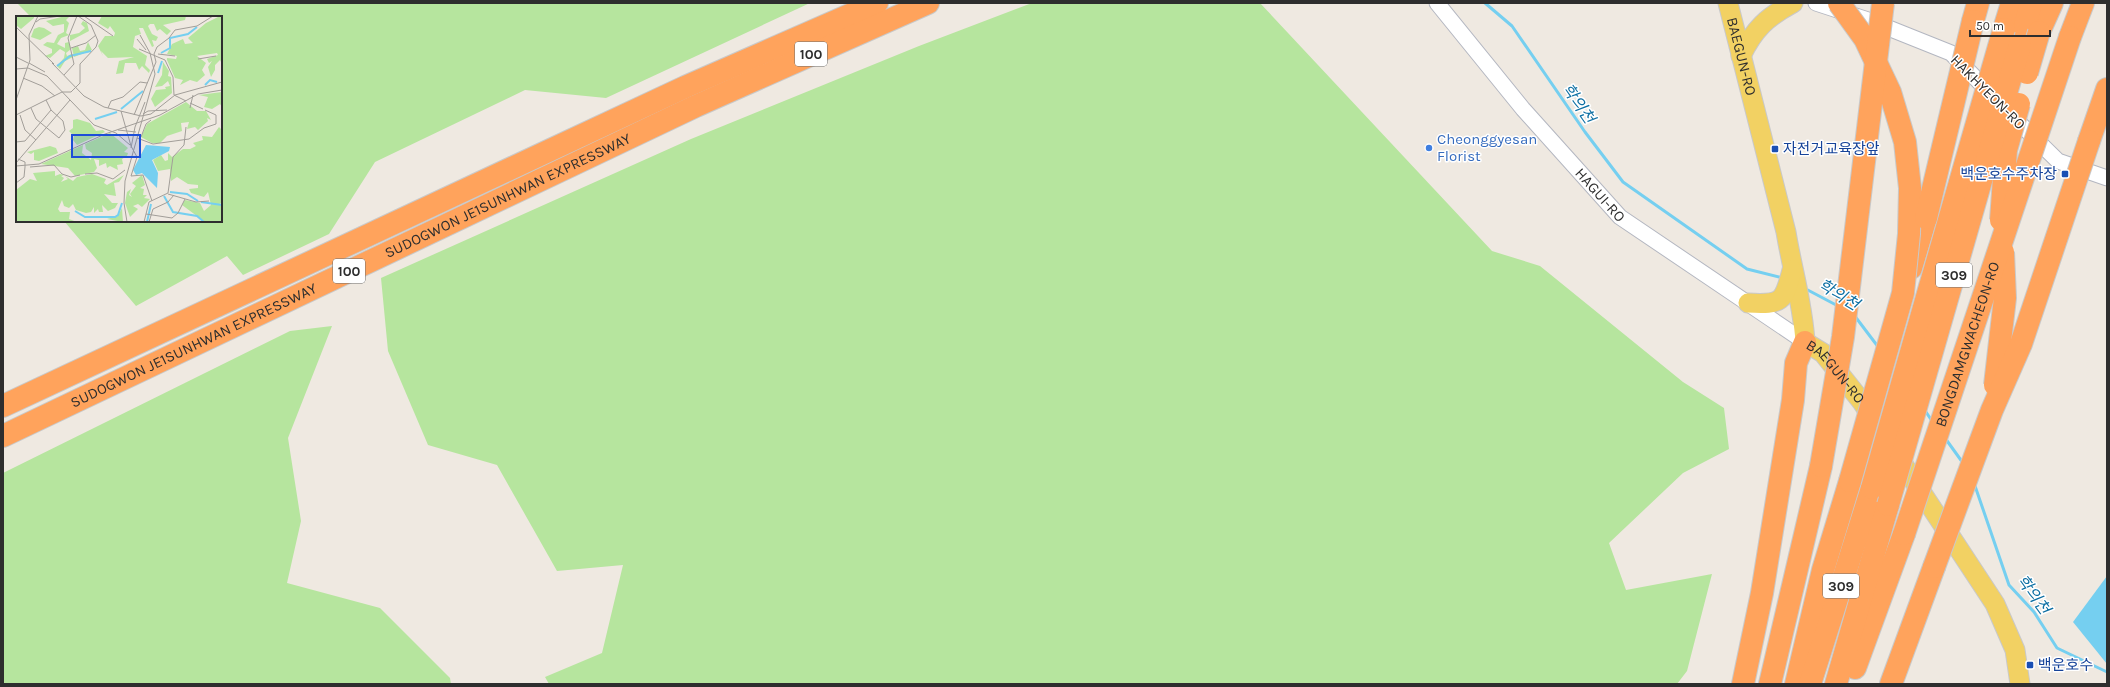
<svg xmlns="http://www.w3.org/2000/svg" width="2110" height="687" font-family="Karla,'Noto Sans KR',sans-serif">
  <rect width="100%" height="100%" fill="#efe9e1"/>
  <path fill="#b6e59e" d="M 17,3 L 810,3 L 606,98 L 525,90 L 375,162 L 329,234 L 243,275 L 227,256 L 136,306 L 64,221 L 221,221 L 221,17 L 31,17 Z
    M 1032,3 L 1260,3 L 1492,251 L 1540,266 L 1683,382 L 1724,408 L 1729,449 L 1683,473 L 1609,543 L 1626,590 L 1712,574 L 1687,671 L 1677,684 L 549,684 L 545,677 L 602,653 L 623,565 L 557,571 L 497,465 L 428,445 L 388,351 L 381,278 L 691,139 L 919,46 Z
    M 332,326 L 288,438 L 301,521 L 287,583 L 380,608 L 450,678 L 451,684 L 3,684 L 3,473 L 290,331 Z"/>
  <path fill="#75cff0" d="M 2107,576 L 2107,664 L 2073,622 Z"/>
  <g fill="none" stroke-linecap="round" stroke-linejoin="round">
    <path stroke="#75cff0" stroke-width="3" d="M 1485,3 L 1512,26 L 1585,132 L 1623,182 L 1747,269 L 1783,278
      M 1804,288 L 1838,306
      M 1854,315 L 1879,348
      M 1924,409 L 1932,421
      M 1945,438 L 1963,463
      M 1974,483 L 2009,585 L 2034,612 L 2057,648 L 2107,672"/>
    <defs>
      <g id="minor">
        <path id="s1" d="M 1437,3 L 1523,109 L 1620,217 L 1805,342"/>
        <path d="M 1816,3 L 1871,21 L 1951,53 L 1992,95"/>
        <path d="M 2010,114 L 2058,161 L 2107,178"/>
      </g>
      <g id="major">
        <path id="s2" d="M 1728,3 L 1786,232 C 1792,269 1803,304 1805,342 L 1823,353 L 1862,402 L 1995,604 L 2015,650 L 2020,684"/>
        <path d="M 1741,56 C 1754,29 1767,17 1793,3"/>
        <path d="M 1748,303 C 1782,305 1784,302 1792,270"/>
      </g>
      <g id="highway">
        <path d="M 1973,21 L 1978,3"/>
        <path d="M 2004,29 L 2012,3"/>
        <path d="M 2039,32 L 2052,3"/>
        <path d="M 2070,37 L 2083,3"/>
        <path d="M 2020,45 L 2031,3"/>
        <path d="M 2089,141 L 2107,89"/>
        <path d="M 1911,268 L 1926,218"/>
        <path d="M 3,406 L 685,87 L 877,3"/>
        <path id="s3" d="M 3,436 L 696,106 L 928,3"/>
        <path d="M 1855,668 L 1904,534"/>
        <path d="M 1743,684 L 1762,593 L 1793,400 L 1796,363 L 1805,342"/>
        <path d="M 1770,684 L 1821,466"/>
        <path d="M 1796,684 L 1823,570 L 1850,481"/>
        <path d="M 1810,684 L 1872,488"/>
        <path d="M 1836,684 L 1888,505"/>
        <path d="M 1891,684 L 1934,567"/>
      </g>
    </defs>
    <use href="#minor" stroke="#b4b7c1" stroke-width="17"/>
    <use href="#major" stroke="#c9c9c9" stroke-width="21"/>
    <use href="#highway" stroke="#c9c9c9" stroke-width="24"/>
    <use href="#minor" stroke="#fff" stroke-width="15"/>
    <use href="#major" stroke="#f2d163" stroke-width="19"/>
    <use href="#highway" stroke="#ffa35c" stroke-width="22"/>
    <defs>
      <g id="highway-bridge">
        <path d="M 1839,3 L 1865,39 L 1890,92 L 1905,142 L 1910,188 L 1909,234 L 1903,293 L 1850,481"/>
        <path d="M 2027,73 L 2039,32"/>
        <path d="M 1926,218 L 1973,21"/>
        <path d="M 2001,220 L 2006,150 L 2019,104"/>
        <path d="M 1995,385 L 2005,298 L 2003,252"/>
        <path d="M 1821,466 L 1843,337 L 1883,3"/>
        <path d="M 1872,488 L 2004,29"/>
        <path d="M 1888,505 L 2020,45"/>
        <path id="s4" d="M 1904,534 L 2070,37"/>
        <path d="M 1934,567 L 1992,410 L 2021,344 L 2089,141"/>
      </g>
    </defs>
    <use href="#highway-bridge" stroke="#c9c9c9" stroke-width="24" stroke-linecap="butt"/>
    <use href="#highway-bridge" stroke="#ffa35c" stroke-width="22"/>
  </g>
  <circle fill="#3f7fe0" stroke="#fff" stroke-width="1.5" cx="1429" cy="148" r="4"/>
  <g fill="#1a4fb4" stroke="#fff" stroke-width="1.5">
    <rect x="1771" y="145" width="8" height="8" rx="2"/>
    <rect x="2061" y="170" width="8" height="8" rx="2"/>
    <rect x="2026" y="661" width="8" height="8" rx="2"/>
  </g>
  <g text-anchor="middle" stroke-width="3" stroke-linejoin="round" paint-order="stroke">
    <g fill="#fff" stroke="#6d6d6d" stroke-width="1">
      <rect x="795" y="42" width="32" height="24" rx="3"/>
      <rect x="333" y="259" width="32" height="24" rx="3"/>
      <rect x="1936" y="263" width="36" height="24" rx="3"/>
      <rect x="1823" y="574" width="36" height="24" rx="3"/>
    </g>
    <g font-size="14" font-weight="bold" fill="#2e2e2e">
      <text x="811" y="59">100</text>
      <text x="349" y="276">100</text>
      <text x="1954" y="280">309</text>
      <text x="1841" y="591">309</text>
    </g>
    <g font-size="15" fill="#2e2e2e" stroke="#fff">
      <text dy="5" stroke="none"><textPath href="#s2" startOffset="55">BAEGUN-RO</textPath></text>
      <text transform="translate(1988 92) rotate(45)" y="5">HAKHYEON-RO</text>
      <text dy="5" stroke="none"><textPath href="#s1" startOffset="252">HAGUI-RO</textPath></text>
      <text dy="5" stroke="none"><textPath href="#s3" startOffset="559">SUDOGWON JE1SUNHWAN EXPRESSWAY</textPath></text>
      <text dy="5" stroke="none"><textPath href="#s4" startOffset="200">BONGDAMGWACHEON-RO</textPath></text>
      <text dy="5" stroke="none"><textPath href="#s3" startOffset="211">SUDOGWON JE1SUNHWAN EXPRESSWAY</textPath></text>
      <text dy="5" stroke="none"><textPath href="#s2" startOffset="391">BAEGUN-RO</textPath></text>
    </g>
    <g font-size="15" fill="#366cbe" stroke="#fff" text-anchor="start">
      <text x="1437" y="144">Cheonggyesan<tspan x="1437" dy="17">Florist</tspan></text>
    </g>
    <g font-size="15" fill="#164399" stroke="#fff" text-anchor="start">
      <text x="1783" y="154">자전거교육장앞</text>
      <text x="2057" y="179" text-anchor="end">백운호수주차장</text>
      <text x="2038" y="670">백운호수</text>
    </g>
    <g font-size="16" font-style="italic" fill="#0d6fa3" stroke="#fff">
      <text transform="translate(1579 103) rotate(55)" y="6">학의천</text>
      <text transform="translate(1839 294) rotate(31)" y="6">학의천</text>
      <text transform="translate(2034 594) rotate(54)" y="6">학의천</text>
    </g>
  </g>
  <g transform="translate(16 16)">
    <rect width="206" height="206" fill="#efe9e1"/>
    <path d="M 0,0 L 18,0 L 18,2 L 5,13 L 0,9 ZM 49,0 L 54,0 L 50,4 L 53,7 L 50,17 L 53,19 L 45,22 L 41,28 L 49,32 L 49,27 L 53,26 L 55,33 L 50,37 L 51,40 L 56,38 L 57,41 L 49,45 L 44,53 L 41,50 L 48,42 L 49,36 L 44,33 L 34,42 L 29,40 L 36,37 L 36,33 L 27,29 L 31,26 L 38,27 L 42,19 L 48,16 L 48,8 L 37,10 L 30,5 ZM 86,0 L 170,0 L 169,4 L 147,9 L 155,15 L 151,19 L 144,13 L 141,15 L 138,8 L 134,8 L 132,10 L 136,18 L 142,21 L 140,25 L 136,24 L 138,30 L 136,31 L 127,12 L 123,12 L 125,18 L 119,20 L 117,31 L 131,40 L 129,49 L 134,54 L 133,57 L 126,50 L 123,54 L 120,47 L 109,47 L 107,57 L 100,58 L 103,45 L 118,41 L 92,42 L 85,35 L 87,40 L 82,30 L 89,20 L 98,20 L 99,17 L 94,10 L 92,13 L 82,7 ZM 204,0 L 206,0 L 206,48 L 204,44 L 199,49 L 199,54 L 195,61 L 192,51 L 196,45 L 193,47 L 191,43 L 202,39 L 201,37 L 181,40 L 190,47 L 186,54 L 189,59 L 181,66 L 174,64 L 164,69 L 167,64 L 159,62 L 151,44 L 151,42 L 160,43 L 161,40 L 151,38 L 156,28 L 167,23 L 169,28 L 177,27 L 172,22 L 190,7 ZM 67,5 L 71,7 L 73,15 L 54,25 L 54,19 L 63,17 L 69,12 L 65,8 ZM 23,11 L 28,12 L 36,17 L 24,24 L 15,21 L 18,13 ZM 72,26 L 76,34 L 58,41 L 56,32 L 62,30 L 64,35 L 69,34 ZM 147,46 L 153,55 L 152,60 L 155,61 L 156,77 L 139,91 L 135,83 L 140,74 L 150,73 L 149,71 L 154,70 L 152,65 L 146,70 L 139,71 L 146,59 ZM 206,76 L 206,91 L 204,88 L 196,93 L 188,91 L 192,81 L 183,79 ZM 170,86 L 181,95 L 190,95 L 195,104 L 191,102 L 192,105 L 182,114 L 179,111 L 171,113 L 173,106 L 165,107 L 166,115 L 151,120 L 144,127 L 136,127 L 125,121 L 131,108 ZM 61,103 L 74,107 L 80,115 L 87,114 L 89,116 L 61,129 L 57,124 L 58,120 L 53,115 L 57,112 L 57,104 ZM 203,111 L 206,114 L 206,187 L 203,188 L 206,190 L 206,206 L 189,206 L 166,189 L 169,184 L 184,187 L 188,195 L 195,189 L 192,176 L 188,181 L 175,177 L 173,173 L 182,172 L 182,169 L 172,168 L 161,161 L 155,165 L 154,153 L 142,155 L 137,144 L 145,139 L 149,145 L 152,144 L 152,137 L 156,141 L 167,133 L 174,133 L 180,130 L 177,127 L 187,124 L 186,120 L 196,121 ZM 94,117 L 112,132 L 108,136 L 112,137 L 111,140 L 106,143 L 107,148 L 101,149 L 102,154 L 94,150 L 91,152 L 90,147 L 83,150 L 83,144 L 78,143 L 81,152 L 78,156 L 59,160 L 52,152 L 25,148 L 67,129 L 66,137 L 75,144 L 76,137 L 70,133 L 69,128 ZM 34,130 L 40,132 L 42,137 L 23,145 L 18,144 L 18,136 L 15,138 L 11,136 ZM 39,155 L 39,160 L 44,158 L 48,159 L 45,160 L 48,162 L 45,166 L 52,163 L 49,160 L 57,165 L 61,161 L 76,158 L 90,163 L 88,167 L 91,169 L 108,159 L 103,166 L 98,167 L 100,180 L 88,178 L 96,187 L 102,187 L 99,192 L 92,195 L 86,189 L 87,196 L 83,196 L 82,193 L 78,197 L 78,191 L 75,196 L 70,197 L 60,194 L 57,188 L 53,192 L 48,190 L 46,184 L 42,193 L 44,196 L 54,196 L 53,203 L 61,206 L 0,206 L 0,174 L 14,163 L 21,165 L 17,157 ZM 126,159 L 129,169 L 124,172 L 128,173 L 127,179 L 131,179 L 128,182 L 134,183 L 126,191 L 122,188 L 117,190 L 122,193 L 114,201 L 109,187 L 111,176 L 115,173 L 113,179 L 116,181 L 114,178 L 120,170 L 116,167 ZM 106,192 L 107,206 L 91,203 L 102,200 Z" fill="#b6e59e"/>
    <path d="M 130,129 L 154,131 L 153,135 L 136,144 L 142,157 L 141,172 L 126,157 L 120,159 L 117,154 Z" fill="#75cff0"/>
    <path fill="none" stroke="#75cff0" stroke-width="2" d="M 145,37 L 154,32 L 154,22 L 172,18 L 181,11M 41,50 L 54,40 L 75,35M 142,57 L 146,45M 189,69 L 194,64 L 201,66M 105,93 L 127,75M 79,103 L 101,96M 154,176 L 171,178 L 182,185M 148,180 L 157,196 L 181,200 L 188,206M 185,186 L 206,189M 59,195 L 69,201 L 99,201 L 102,199 L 106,187M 131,206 L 135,188"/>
    <path fill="none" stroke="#a29e99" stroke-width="1" d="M 68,0 L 97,20M 20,6 L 24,3 L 44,0M 0,11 L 38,48M 121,23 L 130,34M 55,32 L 70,27 L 80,19M 123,33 L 149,44 L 157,61 L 158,79M 142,38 L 159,40M 0,41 L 12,47M 182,43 L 200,40M 13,47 L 29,56M 36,47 L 68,80 L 88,91 L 125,100 L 135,98 L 159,79 L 206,66M 0,53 L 12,52 L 31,60 L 78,109 L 100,117 L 114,129M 48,59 L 58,48 L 52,22 L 61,0M 7,62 L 26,70 L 39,80M 158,79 L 170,85M 0,84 L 14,44 L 13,19 L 22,0M 174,87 L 187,93M 15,92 L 20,103 L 43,122 L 49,114 L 47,105 L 35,94 L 30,84M 92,92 L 95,85 L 107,81 L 124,66 L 131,67M 174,92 L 177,79M 105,95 L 115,130 L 121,141 L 115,160 L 127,159 L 136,185M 127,98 L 132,95 L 151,94M 0,99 L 46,76 L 55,76 L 64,67 L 64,48 L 80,31 L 82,25 L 75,9 L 62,0M 4,99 L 9,114 L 20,124M 118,99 L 140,46 L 138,38 L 141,31 L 153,22 L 159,14 L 181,10 L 197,0M 102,114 L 120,116M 125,121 L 130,108 L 135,104M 121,122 L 137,128 L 173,123 L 188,112 L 200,108 L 200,99 L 189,94M 0,126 L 9,125 L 35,94M 115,132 L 119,111 L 129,86M 0,147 L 54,84M 0,150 L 23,148 L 89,118 L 144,99 L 182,78 L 206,74M 14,151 L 38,149 L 46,158 L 55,161 L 64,159M 69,158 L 81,157 L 97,163 L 109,154M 0,167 L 8,161 L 9,151 L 9,146 L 2,143M 152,178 L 180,186 L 193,185M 130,198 L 156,202 L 162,197 L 169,183M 111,206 L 108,187 L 109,165 L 139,58 L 134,37 L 124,19M 128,206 L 133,186 L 152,177 L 157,141 L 168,129 L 170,111M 133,206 L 137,193 L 152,186 L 158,179"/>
    <path fill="#1d4ed8" fill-opacity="0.15" stroke="#1d4ed8" stroke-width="2" d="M 56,119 L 124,119 L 124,141 L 56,141 Z"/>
    <rect width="206" height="206" fill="none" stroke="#2e2e2e" stroke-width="2"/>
  </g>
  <rect width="2110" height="687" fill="none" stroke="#2e2e2e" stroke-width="8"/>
  <path d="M1970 30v6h80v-6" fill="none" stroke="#2e2e2e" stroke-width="2"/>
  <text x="1976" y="30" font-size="12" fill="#2e2e2e" stroke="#ffffff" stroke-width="3" paint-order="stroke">50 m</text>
</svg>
